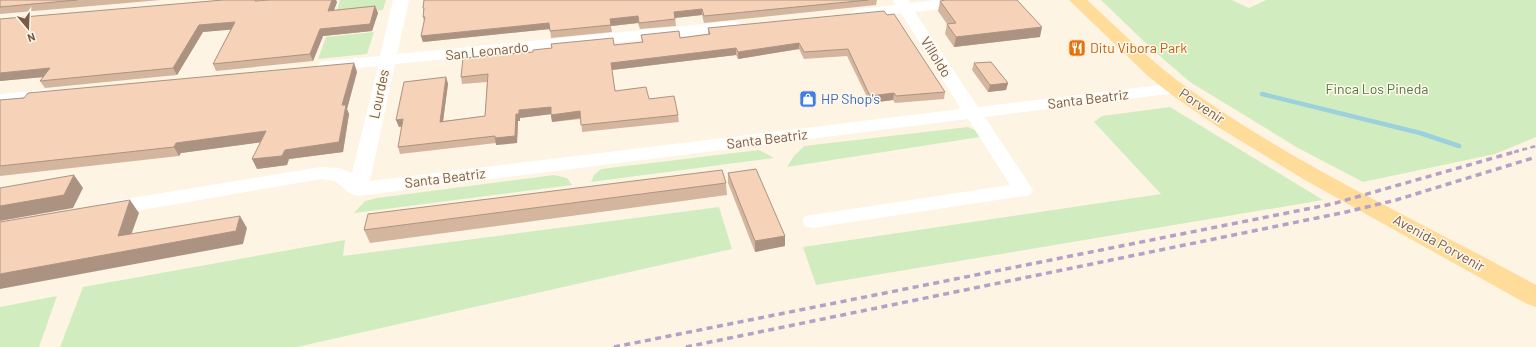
<svg xmlns="http://www.w3.org/2000/svg" width="1536" height="347" font-family="Barlow,sans-serif">
  <rect width="100%" height="100%" fill="#fef4e3"/>
  <path fill="#d1edc0" d="M 340,0 L 386,0 L 383,10 L 336,14 Z
    M 1101,0 L 1232,0 L 1249,8 L 1266,0 L 1536,0 L 1536,137 L 1495,154 L 1363,182 L 1298,148 L 1190,82 L 1154,51 Z
    M 374,32 L 367,54 L 318,59 L 326,37 Z
    M 1170,107 L 1323,200 L 816,285 L 803,247 L 1161,194 L 1094,122 L 1102,116 Z
    M 968,127 L 977,131 L 980,137 L 787,167 L 794,156 L 804,146 Z
    M 759,150 L 774,158 L 591,182 L 594,175 L 601,169 Z
    M 554,175 L 567,178 L 572,185 L 354,213 L 365,201 L 377,198 Z
    M 719,207 L 732,249 L 297,347 L 60,347 L 83,287 L 345,240 L 343,256 Z
    M 57,296 L 39,347 L 0,347 L 0,307 Z"/>
  <g fill="none" stroke-linecap="round" stroke-linejoin="round">
    <path stroke="#9bd0dc" stroke-width="4.5" d="M 1262,94 L 1420,133 L 1459,146"/>
    <path fill="#fff" fill-rule="evenodd" d="M 393,0 L 409,0 L 397,54 L 734,21 L 740,23 L 742,26 L 740,29 L 734,31 L 395,64 L 370,181 L 961,109 L 901,13 L 858,19 L 853,17 L 850,14 L 853,11 L 858,9 L 896,5 L 892,0 L 908,0 L 910,3 L 935,0 L 981,0 L 978,3 L 973,5 L 915,12 L 978,107 L 1176,83 L 1182,84 L 1185,88 L 1182,92 L 1176,93 L 985,117 L 1033,190 L 1030,195 L 813,228 L 805,226 L 802,221 L 805,216 L 1010,185 L 968,119 L 358,196 L 351,194 L 335,181 L 321,179 L 107,216 L 100,214 L 96,209 L 100,204 L 107,202 L 321,167 L 338,168 L 352,173 L 378,66 L 326,71 L 320,70 L 318,66 L 320,62 L 326,61 L 380,56 Z
      M 52,89 L 58,90 L 61,94 L 58,98 L 0,104 L 0,94 Z"/>
    <path fill="#ffdc99" fill-rule="evenodd" d="M 1069,0 L 1087,0 C 1120,30 1152,63 1189,89 C 1297,166 1420,221 1536,285 L 1536,307 L 1527,304 L 1305,180 L 1218,127 L 1176,98 L 1149,77 Z"/>
    <path stroke="#b7a0c8" stroke-width="2.5" stroke-dasharray="5 3.5" stroke-linecap="butt" d="M 1514,152 L 1536,146"/>
    <path stroke="#b7a0c8" stroke-width="3.5" stroke-dasharray="6 4.5" stroke-linecap="butt" d="M 614,347 L 1332,204 L 1518,151
      M 686,347 L 1346,212 L 1396,200 L 1536,157"/>
  </g>
  <path fill="#d4b59e" d="M 0,0 L 161,0 L 0,14 Z
    M 258,0 L 258,1 L 337,2 L 334,10 L 375,6 L 378,13 L 372,31 L 323,36 L 313,61 L 216,71 L 213,64 L 231,29 L 203,32 L 177,75 L 45,88 L 40,81 L 43,77 L 0,81 L 0,19 Z
    M 424,0 L 877,0 L 876,5 L 704,23 L 702,15 L 675,18 L 676,26 L 640,29 L 638,23 L 611,26 L 612,32 L 551,38 L 550,29 L 423,42 L 421,36 L 424,22 L 423,17 L 424,11 L 423,8 Z
    M 940,1 L 1040,37 L 954,47 L 945,34 L 947,24 L 938,11 Z
    M 887,15 L 945,92 L 944,99 L 895,103 L 893,100 L 870,103 L 847,56 L 804,59 L 799,49 L 738,59 L 736,55 L 612,70 L 615,91 L 649,99 L 678,115 L 679,122 L 582,132 L 581,119 L 552,122 L 551,114 L 520,118 L 520,121 L 518,121 L 517,143 L 496,145 L 496,143 L 400,154 L 398,147 L 402,127 L 399,127 L 396,120 L 446,77 L 448,84 L 443,121 L 485,116 L 487,82 L 462,84 L 461,77 L 614,45 L 642,42 L 641,35 L 680,38 L 708,35 L 708,28 Z
    M 354,63 L 357,72 L 347,109 L 349,114 L 343,152 L 289,159 L 287,165 L 257,169 L 261,142 L 181,153 L 179,156 L 0,176 L 0,100 Z
    M 974,63 L 1008,83 L 1006,90 L 988,92 L 972,70 Z
    M 728,173 L 785,236 L 785,246 L 755,252 L 728,183 Z
    M 726,183 L 727,195 L 370,243 L 364,230 Z"/>
  <path fill="#ac9381" d="M 332,0 L 336,0 L 337,2 L 331,18 L 328,11 Z
    M 375,6 L 378,13 L 372,31 L 323,36 L 313,61 L 310,54 L 320,29 Z
    M 702,9 L 702,15 L 674,18 L 674,12 Z
    M 638,16 L 638,23 L 611,26 L 610,19 Z
    M 235,22 L 239,29 L 203,32 L 177,75 L 173,68 L 199,25 Z
    M 549,23 L 550,29 L 423,42 L 421,36 Z
    M 1042,27 L 1040,37 L 954,47 L 956,37 Z
    M 799,43 L 799,49 L 738,59 L 738,52 Z
    M 736,48 L 736,55 L 612,70 L 611,63 Z
    M 354,63 L 357,72 L 347,109 L 349,114 L 343,152 L 289,159 L 287,165 L 257,169 L 252,159 L 285,150 L 342,105 Z
    M 50,68 L 55,76 L 0,81 L 0,73 Z
    M 446,77 L 448,84 L 442,129 L 440,122 Z
    M 1008,83 L 1006,90 L 988,92 L 990,85 Z
    M 894,93 L 893,100 L 870,103 L 870,96 Z
    M 551,107 L 552,114 L 520,118 L 520,121 L 518,121 L 517,143 L 496,145 L 495,138 L 519,110 Z
    M 580,111 L 581,118 L 552,122 L 551,115 Z
    M 403,119 L 406,126 L 399,127 L 396,120 Z
    M 266,131 L 271,141 L 181,153 L 179,156 L 174,147 L 176,143 Z
    M 74,175 L 83,188 L 73,208 L 0,221 L 0,206 Z
    M 130,200 L 139,213 L 126,249 L 118,236 Z
    M 240,216 L 247,228 L 243,244 L 0,289 L 0,274 Z
    M 785,236 L 785,246 L 755,252 L 755,241 Z"/>
  <path fill="#f6d2b8" stroke="#ac9381" d="M 0,0 L 77,0 L 0,7 Z
    M 223,0 L 255,0 L 255,1 L 270,0 L 332,0 L 328,11 L 375,6 L 370,24 L 320,29 L 310,54 L 213,64 L 235,22 L 199,25 L 173,68 L 40,81 L 50,68 L 0,73 L 0,19 Z
    M 424,0 L 868,0 L 704,16 L 702,9 L 674,12 L 675,19 L 639,23 L 638,16 L 610,19 L 611,25 L 550,31 L 549,23 L 421,36 L 425,17 L 423,17 L 424,8 L 423,8 Z
    M 945,0 L 1017,0 L 1042,27 L 956,37 L 947,24 L 956,23 L 940,1 Z
    M 884,11 L 887,15 L 894,14 L 945,92 L 896,96 L 894,93 L 870,96 L 848,49 L 804,52 L 799,43 L 738,52 L 736,48 L 611,63 L 615,91 L 646,87 L 649,99 L 674,96 L 678,115 L 581,125 L 580,111 L 551,115 L 551,107 L 519,110 L 519,114 L 516,114 L 515,136 L 495,138 L 495,136 L 398,147 L 403,119 L 396,120 L 404,82 L 446,77 L 440,122 L 485,116 L 488,74 L 461,77 L 463,58 L 533,52 L 533,50 L 552,48 L 551,44 L 613,38 L 614,45 L 643,42 L 641,35 L 679,31 L 680,38 L 710,34 L 708,28 Z
    M 991,62 L 1008,83 L 990,85 L 974,63 Z
    M 354,63 L 342,105 L 346,105 L 339,142 L 285,150 L 282,156 L 252,159 L 266,131 L 176,143 L 174,147 L 0,166 L 0,100 L 24,98 L 28,93 Z
    M 756,169 L 785,236 L 755,241 L 728,173 Z
    M 722,170 L 726,183 L 364,230 L 368,214 Z
    M 74,175 L 64,195 L 0,206 L 0,188 Z
    M 130,200 L 118,236 L 240,216 L 236,231 L 0,274 L 0,222 Z"/>
  <defs>
    <symbol id="restaurant-square" viewBox="-11 -11 22 22"><rect x="-9" y="-9" width="18" height="18" rx="4" fill="#e8710a" stroke="#fff8eb"/><path d="M-5-6h1v4h1v-4h1v4h1v-4h1v5L-1.5 .5V6h-2V.5L-5-1ZM5-6V6H3V1.5H1.5Q1.5-4 5-6Z" fill="#fff"/></symbol>
    <symbol id="shop-square" viewBox="-11 -11 22 22"><rect x="-9" y="-9" width="18" height="18" rx="4" fill="#3f7fe0" stroke="#fff8eb"/><path d="M-5-2.5h2.3a2.7 3.5 0 0 1 5.4 0H5L5.5 6h-11ZM-1.5-2.5h3a1.5 2.3 0 0 0-3 0Z" fill="#fff"/></symbol>
  </defs>
  <g fill-rule="evenodd">
    <use href="#restaurant-square" x="1067" y="38" width="20" height="20"/>
    <use href="#shop-square" x="798" y="89" width="20" height="20"/>
  </g>
  <g text-anchor="middle" stroke-width="3" stroke-linejoin="round" paint-order="stroke">
    <g font-size="14" fill="#c56008" stroke="#fff8eb" text-anchor="start">
      <text x="1090" y="53">Ditu Vibora Park</text>
    </g>
    <g font-size="14" fill="#785a47" stroke="#fff8eb">
      <text transform="translate(487 51) rotate(-6)" y="5">San Leonardo</text>
      <text transform="translate(936 57) rotate(58)" y="5">Villoldo</text>
      <text transform="translate(379 94) rotate(-78)" y="5">Lourdes</text>
      <text transform="translate(1088 99) rotate(-7)" y="5">Santa Beatriz</text>
      <text transform="translate(1202 106) rotate(34)" y="5">Porvenir</text>
      <text transform="translate(767 139) rotate(-7)" y="5">Santa Beatriz</text>
      <text transform="translate(445 178) rotate(-7)" y="5">Santa Beatriz</text>
      <text transform="translate(1439 243) rotate(29)" y="5">Avenida Porvenir</text>
    </g>
    <g font-size="14" fill="#4c793b" stroke="#fff8eb">
      <text x="1377" y="94">Finca Los Pineda</text>
    </g>
    <g font-size="14" fill="#366cbe" stroke="#fff8eb" text-anchor="start">
      <text x="821" y="104">HP Shop's</text>
    </g>
  </g>
  <g transform="translate(28 28) rotate(161)" stroke="#fff8eb" stroke-width="3" paint-order="stroke">
  <path d="M0-3L7 15L0 10L-7 15Z" fill="#785a47"/>
  <text y="-6" font-size="11" font-weight="bold" text-anchor="middle" fill="#785a47">N</text>
  </g>
</svg>
